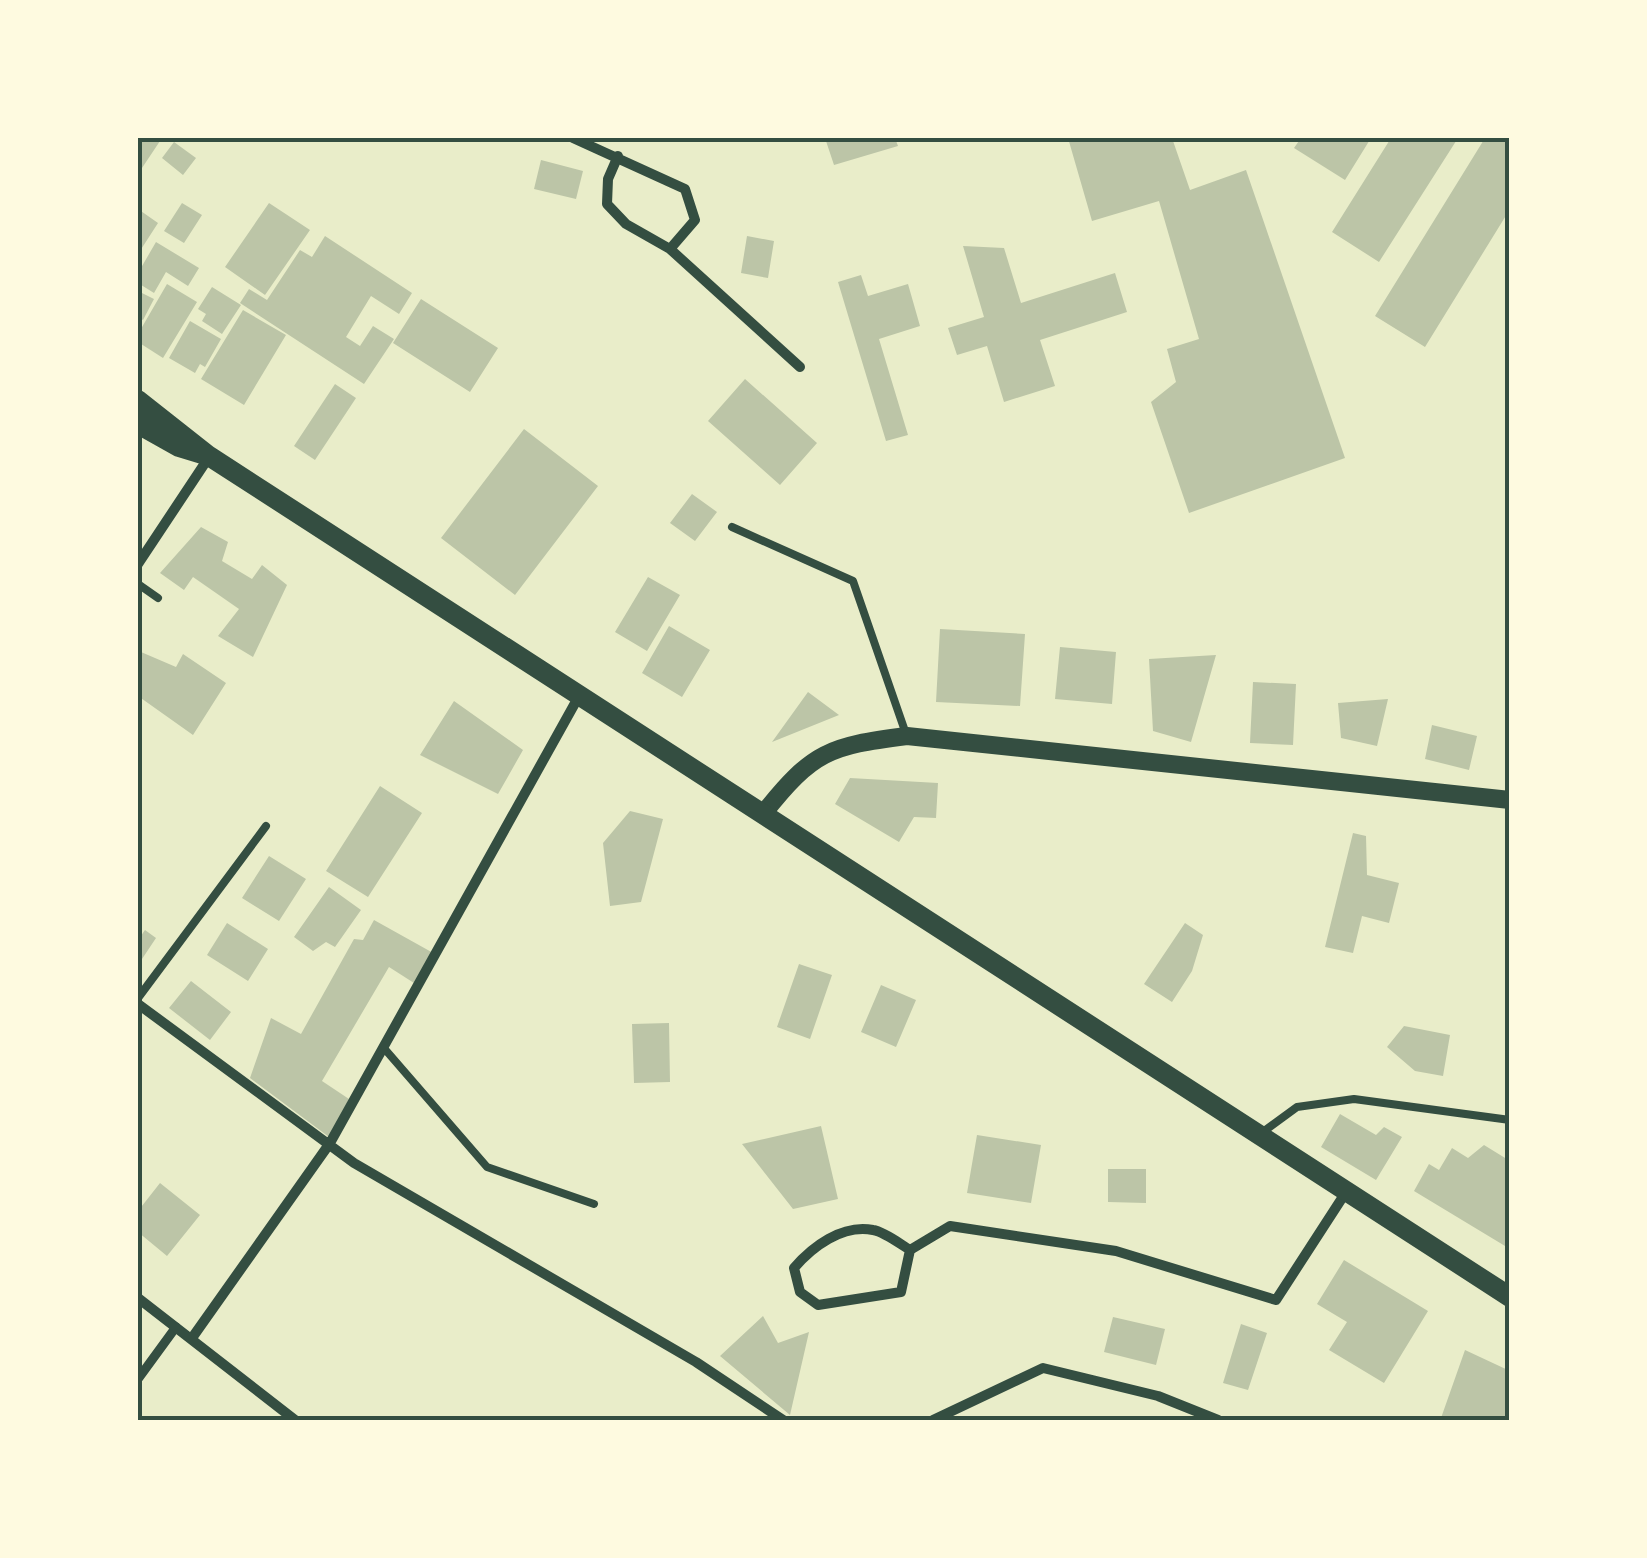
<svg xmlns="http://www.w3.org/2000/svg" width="1647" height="1558" font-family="Figtree,sans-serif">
  <rect width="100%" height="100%" fill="#e9edc9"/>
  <path fill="#bcc5a7" d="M 138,138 L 162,138 L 138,174 Z
    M 825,138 L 895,138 L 898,146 L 834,165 Z
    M 1068,138 L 1172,138 L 1190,190 L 1246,170 L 1345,458 L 1189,513 L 1151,402 L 1176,382 L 1167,349 L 1199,339 L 1159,201 L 1092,221 Z
    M 1301,138 L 1371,138 L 1345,180 L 1294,148 Z
    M 1391,138 L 1458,138 L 1379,262 L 1332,232 Z
    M 1485,138 L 1510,138 L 1510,209 L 1425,347 L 1375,316 Z
    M 174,142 L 196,158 L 183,175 L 162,158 Z
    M 541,160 L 583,171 L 576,199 L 534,189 Z
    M 182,203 L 202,215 L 184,243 L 164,231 Z
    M 269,203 L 310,230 L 265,295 L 225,267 Z
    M 138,209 L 158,223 L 138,254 Z
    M 325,236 L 412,293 L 399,314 L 371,296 L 346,337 L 360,346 L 373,326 L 394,339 L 364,384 L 240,303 L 249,289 L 267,300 L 300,250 L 312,257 Z
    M 747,236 L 774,241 L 768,278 L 741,273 Z
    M 156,242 L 199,268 L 188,286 L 166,272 L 154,293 L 138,283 L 138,273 Z
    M 963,246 L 1004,248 L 1021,303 L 1115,273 L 1127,312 L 1040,340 L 1055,386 L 1004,402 L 987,346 L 957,355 L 948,328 L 984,317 Z
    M 861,275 L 868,296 L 908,284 L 920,326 L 879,339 L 908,435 L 886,441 L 838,282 Z
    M 167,284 L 197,302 L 163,358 L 138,342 L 138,334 Z
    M 212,287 L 241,305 L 222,334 L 202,321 L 206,314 L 198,309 Z
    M 140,292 L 154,299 L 143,320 L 138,317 Z
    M 421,299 L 498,348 L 470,392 L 393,343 Z
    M 243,310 L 286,335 L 244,405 L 201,379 Z
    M 190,321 L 221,339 L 205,367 L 200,364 L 195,373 L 169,358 Z
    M 745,379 L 817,443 L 780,485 L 708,421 Z
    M 335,384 L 356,398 L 315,460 L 294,446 Z
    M 524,429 L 598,486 L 515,595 L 441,538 Z
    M 692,494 L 717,512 L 695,541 L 670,523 Z
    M 201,527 L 228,542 L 222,561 L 252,579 L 262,565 L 287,585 L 253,657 L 218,636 L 239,609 L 193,577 L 184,590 L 160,573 Z
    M 648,577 L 680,595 L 647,651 L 615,632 Z
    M 669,626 L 710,650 L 682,697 L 642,673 Z
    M 940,629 L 1025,634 L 1020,706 L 936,702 Z
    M 1060,647 L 1116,652 L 1112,704 L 1055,699 Z
    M 141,652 L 176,667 L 183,654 L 226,683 L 193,735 L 138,696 Z
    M 1216,655 L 1191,742 L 1153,731 L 1149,659 Z
    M 1253,682 L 1296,684 L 1293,745 L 1250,743 Z
    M 808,692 L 839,715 L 772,742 Z
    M 1388,699 L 1377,746 L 1341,738 L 1338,703 Z
    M 454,701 L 523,750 L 498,794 L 420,755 Z
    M 1432,725 L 1477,736 L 1469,770 L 1425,759 Z
    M 850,778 L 938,783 L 936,818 L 914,817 L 899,842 L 835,804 Z
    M 380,786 L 422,813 L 368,897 L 326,871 Z
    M 630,811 L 663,819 L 641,902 L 610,906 L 603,843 Z
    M 1353,833 L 1366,836 L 1367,875 L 1399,883 L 1389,923 L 1362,916 L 1353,953 L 1325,947 Z
    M 269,856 L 306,879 L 279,921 L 242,898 Z
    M 329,887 L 361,910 L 335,947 L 326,942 L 313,951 L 294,937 Z
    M 374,920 L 435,954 L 414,983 L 389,967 L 322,1081 L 349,1099 L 329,1137 L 250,1078 L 271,1018 L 301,1034 L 354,939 L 363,940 Z
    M 227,923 L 268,949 L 248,981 L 207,955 Z
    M 1185,923 L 1203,935 L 1192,971 L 1172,1002 L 1144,984 Z
    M 145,930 L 156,938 L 138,965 L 138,940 Z
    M 799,964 L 832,975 L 810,1039 L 777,1027 Z
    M 191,981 L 231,1012 L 210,1040 L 169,1008 Z
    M 881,985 L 916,1000 L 896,1047 L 861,1032 Z
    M 669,1023 L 670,1082 L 634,1083 L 632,1024 Z
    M 1404,1026 L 1450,1035 L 1443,1076 L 1415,1071 L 1387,1047 Z
    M 1340,1114 L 1376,1135 L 1384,1127 L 1402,1137 L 1376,1180 L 1321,1147 Z
    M 821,1126 L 838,1199 L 793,1209 L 742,1144 Z
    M 977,1135 L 1041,1145 L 1031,1203 L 967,1193 Z
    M 1484,1145 L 1510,1161 L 1510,1249 L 1414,1191 L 1429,1164 L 1439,1170 L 1452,1148 L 1468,1158 Z
    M 1108,1169 L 1146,1169 L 1146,1203 L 1108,1202 Z
    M 160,1183 L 200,1215 L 167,1256 L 138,1232 L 138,1211 Z
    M 1344,1260 L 1428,1311 L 1384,1383 L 1329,1350 L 1347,1322 L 1317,1304 Z
    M 763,1316 L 778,1343 L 809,1332 L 790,1415 L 720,1356 Z
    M 1113,1317 L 1165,1329 L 1156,1365 L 1104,1352 Z
    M 1241,1324 L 1267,1333 L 1248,1390 L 1223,1383 Z
    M 1465,1350 L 1510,1371 L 1510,1420 L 1441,1418 Z"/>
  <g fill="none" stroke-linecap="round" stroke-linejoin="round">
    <path stroke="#344e41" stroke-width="8" d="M 732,527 L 853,581 L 906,734
      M 138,584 L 158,598
      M 138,998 L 266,826
      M 383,1047 L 487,1167 L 594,1204
      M 1260,1134 L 1297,1107 L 1354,1099 L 1510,1120"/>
    <path stroke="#344e41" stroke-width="9" d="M 138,1379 L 176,1327"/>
    <path stroke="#344e41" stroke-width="10" d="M 573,138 L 685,189 L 695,220 L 670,249
      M 618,156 L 608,179 L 607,204 L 626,224 L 670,249 L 800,367
      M 138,564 L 209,457
      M 138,1004 L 354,1163 L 696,1362 L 783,1420
      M 910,1250 C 900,1244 885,1232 873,1230 C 842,1224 812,1247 794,1268 L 800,1292 L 818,1305 L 901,1292 L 910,1250 L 950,1226 L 1116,1251 L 1276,1300 L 1346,1192
      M 138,1298 L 295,1420
      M 192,1338 L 330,1143 L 579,696
      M 933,1420 L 1043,1368 L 1158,1396 L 1218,1420"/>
    <path stroke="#344e41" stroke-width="18" d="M 763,814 C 813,751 829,746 907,736 L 1510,800"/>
    <path stroke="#344e41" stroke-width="20" d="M 138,400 L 209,456 L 1510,1297
      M 138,424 L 179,447 L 202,454"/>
  </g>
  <rect width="1647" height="1558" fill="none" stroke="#fefae0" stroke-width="280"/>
  <rect x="140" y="140" width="1367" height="1278" fill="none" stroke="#344e41" stroke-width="4"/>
</svg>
